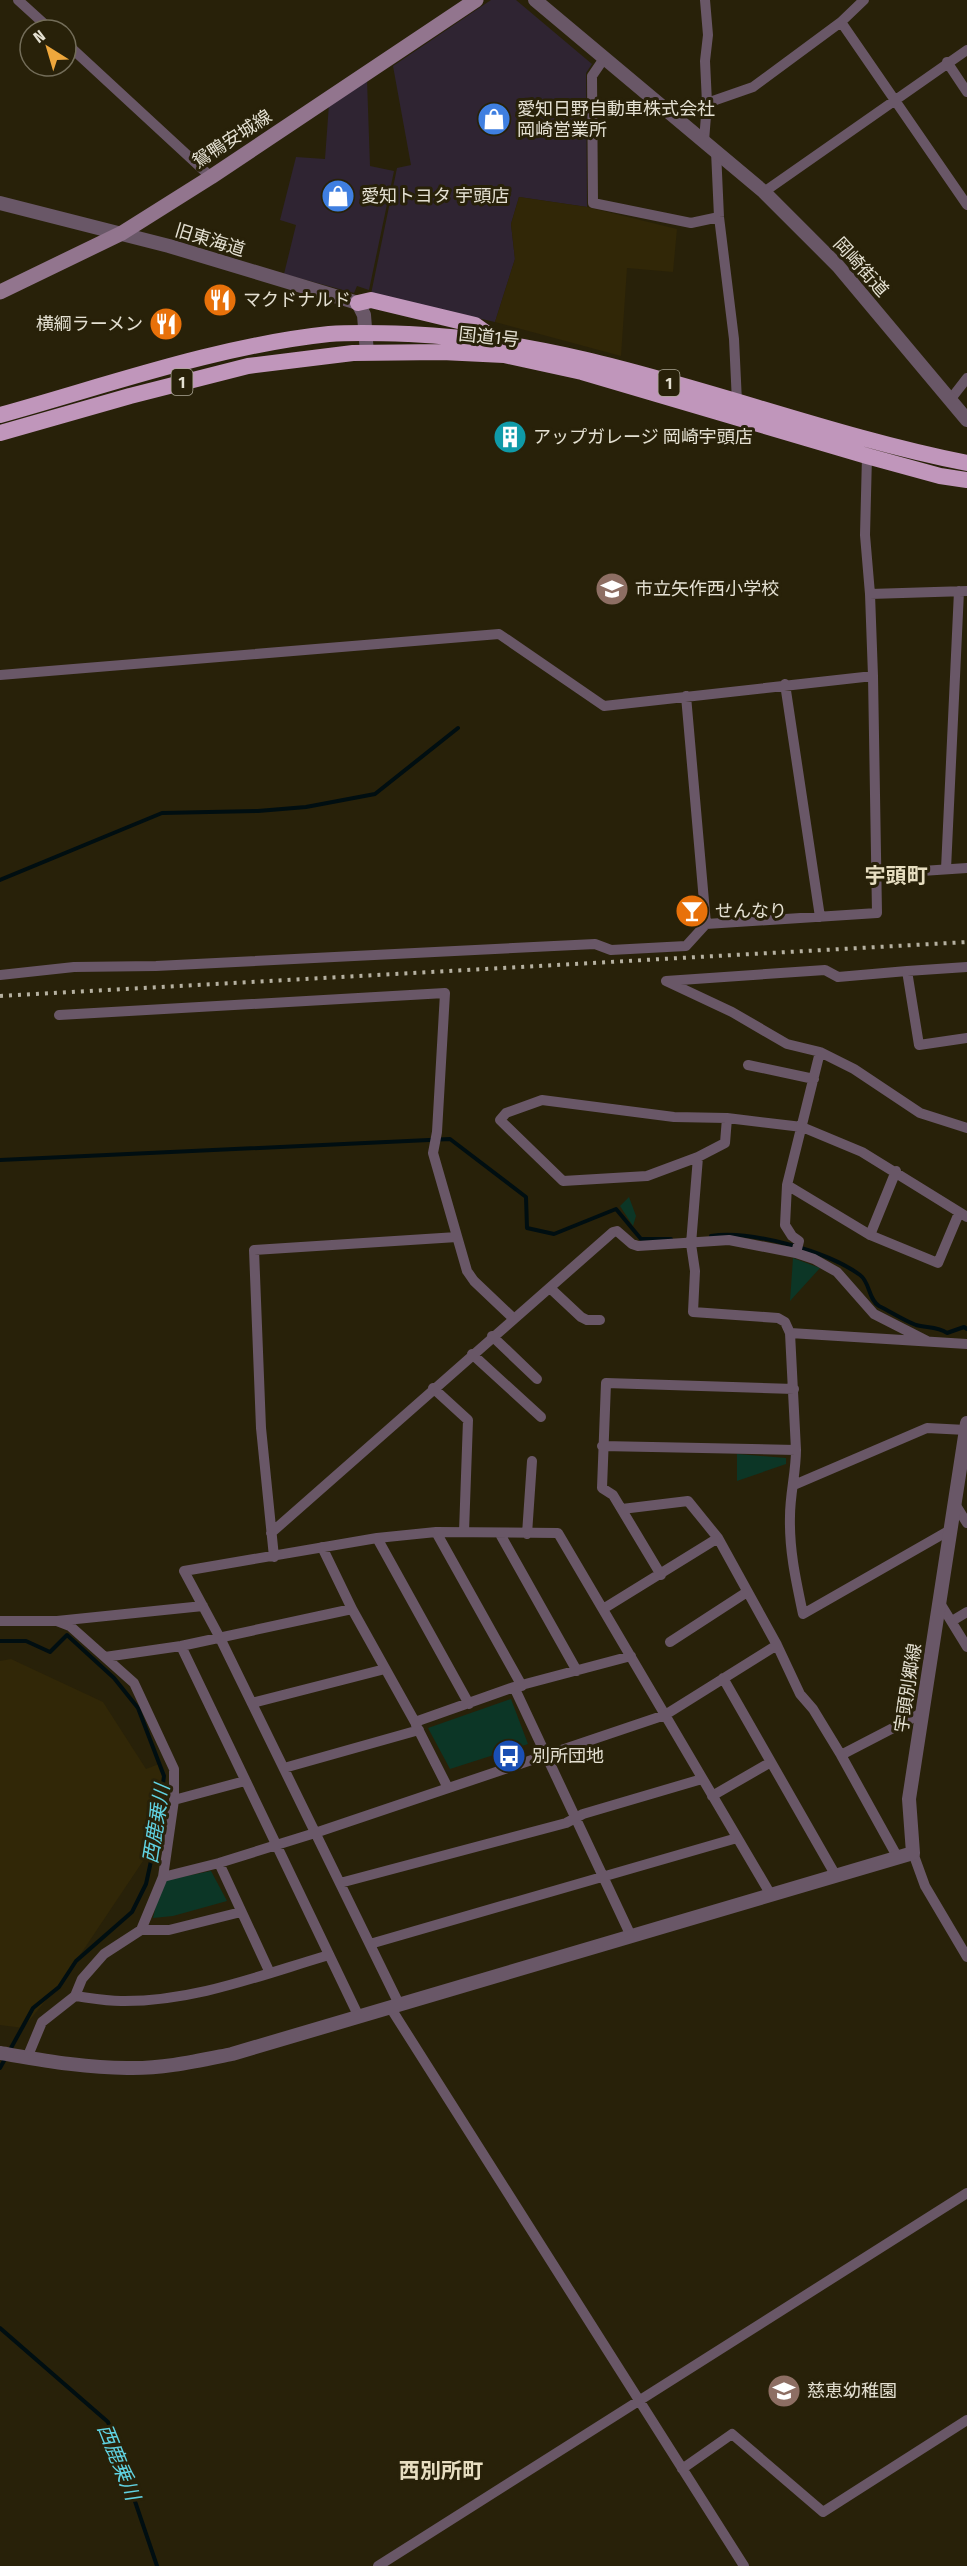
<svg xmlns="http://www.w3.org/2000/svg" width="967" height="2566" font-family="'Fira Sans Condensed','Noto Sans JP',sans-serif">
  <rect width="100%" height="100%" fill="#282109"/>
  <path fill="#2f2432" d="M 491,0 L 516,0 L 592,64 L 586,73 L 587,207 L 519,197 L 511,224 L 515,259 L 495,322 L 371,294 L 397,168 L 411,165 L 393,66 Z
    M 367,80 L 370,166 L 394,171 L 369,290 L 357,286 L 354,293 L 284,274 L 296,225 L 280,220 L 296,157 L 325,159 L 329,104 Z"/>
  <path fill="#312707" d="M 519,197 L 587,207 L 677,229 L 673,272 L 627,268 L 621,356 L 495,322 L 515,259 L 511,224 Z
    M 11,1659 L 103,1702 L 146,1769 L 159,1764 L 164,1776 L 155,1843 L 66,1976 L 23,2028 L 0,2025 L 0,1661 Z"/>
  <path fill="#0c3626" d="M 629,1197 L 636,1216 L 633,1226 L 620,1206 Z
    M 793,1258 L 820,1268 L 790,1301 Z
    M 737,1454 L 786,1458 L 786,1464 L 737,1481 Z
    M 511,1699 L 528,1744 L 450,1769 L 428,1728 Z
    M 211,1871 L 227,1901 L 173,1916 L 153,1918 L 162,1881 Z"/>
  <g fill="none" stroke-linecap="round" stroke-linejoin="round">
    <path stroke="#000e11" stroke-width="4" d="M 0,880 L 162,813 L 258,811 L 306,807 L 375,794 L 458,728
      M 0,1160 L 450,1139 L 526,1197 L 527,1228 L 554,1234 L 616,1209 L 641,1239 L 671,1239
      M 711,1236 C 751,1230 827,1251 860,1275 C 870,1282 868,1299 879,1306 C 891,1312 903,1320 916,1325 C 926,1328 938,1326 947,1333 L 964,1327 L 967,1329
      M 0,1641 L 26,1641 L 50,1652 L 67,1635 L 114,1678 L 138,1708 L 164,1776 L 155,1843 L 146,1884 L 132,1912 L 76,1961 L 59,1987 L 33,2008 L 0,2068
      M 0,2328 L 108,2422 L 157,2566"/>
    <path stroke="#695767" stroke-width="10" d="M 18,0 L 51,30
      M 841,22 L 967,205
      M 66,43 L 211,177
      M 605,57 L 592,76 L 593,203 L 691,223 L 719,217
      M 947,62 L 967,92
      M 707,103 L 753,87 L 841,22 L 864,0
      M 704,141 L 707,103 L 705,61 L 708,35 L 705,0
      M 716,151 L 719,217 L 734,339 L 737,402
      M 764,192 L 967,50
      M 950,400 L 967,378
      M 870,594 L 967,591
      M 0,675 L 499,634 L 604,706 L 873,676
      M 785,684 L 820,917
      M 686,696 L 706,924
      M 946,869 L 959,591
      M 877,874 L 967,868
      M 967,967 L 907,971 L 919,1045 L 967,1038
      M 0,975 L 74,967 L 156,966 L 595,944 L 611,950 L 686,946 L 706,924 L 877,913 L 873,676 L 870,594 L 865,535 L 867,456
      M 59,1015 L 445,993 L 437,1132 L 433,1153 L 467,1271 L 474,1281 L 513,1318
      M 820,1052 L 787,1044 L 732,1012 L 666,981 L 825,970 L 838,977 L 907,971
      M 748,1065 L 814,1079
      M 727,1118 L 725,1143 L 698,1157 L 647,1176 L 563,1181 L 500,1120 L 506,1113 L 542,1100 L 674,1117 L 727,1118 L 802,1127 L 862,1152 L 967,1217
      M 698,1157 L 691,1244 L 695,1271 L 693,1312 L 778,1318 L 785,1322 L 790,1333 L 796,1450 C 796,1472 790,1494 790,1516 C 789,1550 796,1581 803,1614 L 950,1530
      M 787,1185 L 870,1235 L 938,1263 L 959,1213
      M 870,1235 L 896,1171
      M 796,1253 L 799,1241 L 792,1236 L 785,1225 L 787,1185 L 820,1052 L 854,1069 L 920,1113 L 967,1128
      M 550,1288 L 581,1317 L 587,1320 L 600,1320
      M 790,1333 L 967,1344
      M 492,1336 L 537,1379
      M 472,1354 L 541,1417
      M 433,1388 L 468,1420 L 464,1532
      M 602,1446 L 796,1450
      M 794,1485 L 927,1428 L 966,1430
      M 955,1504 L 967,1523
      M 622,1509 L 688,1501 L 718,1538 L 777,1645 L 800,1694 L 813,1709 L 841,1755 L 898,1858
      M 436,1532 L 522,1686
      M 271,1533 L 613,1232 L 617,1231 L 632,1244 L 638,1246 L 729,1240 L 796,1253 L 814,1259 L 837,1272 L 874,1314 L 927,1341
      M 500,1534 L 577,1671
      M 527,1534 L 532,1461
      M 377,1538 L 469,1704
      M 322,1547 L 352,1609 L 415,1722 L 514,1687 L 631,1656
      M 274,1557 L 261,1428 L 254,1250 L 457,1237
      M 661,1575 L 613,1495 L 602,1488 L 606,1383 L 794,1389
      M 940,1603 L 967,1647
      M 603,1609 L 718,1538
      M 0,1621 L 57,1621 L 203,1606
      M 952,1621 L 967,1612
      M 670,1642 L 747,1592
      M 181,1646 L 358,2015
      M 105,1657 L 181,1646 L 352,1609
      M 723,1678 L 836,1876
      M 514,1687 L 631,1936
      M 252,1703 L 385,1669
      M 416,1725 L 448,1788
      M 841,1755 L 922,1713
      M 284,1768 L 419,1730
      M 712,1796 L 771,1762
      M 174,1800 L 245,1781
      M 913,1853 L 925,1886 L 967,1957
      M 219,1863 L 270,1973
      M 163,1877 L 219,1863 L 315,1833 L 665,1715 L 777,1645
      M 340,1883 L 566,1823 L 583,1814 L 702,1779
      M 141,1930 L 169,1930 L 241,1912
      M 370,1944 L 737,1838
      M 75,1996 C 90,1998 106,2001 121,2001 C 193,2002 261,1975 329,1955
      M 399,2004 L 220,1638 L 184,1571 L 377,1538 L 436,1532 L 558,1533 L 771,1895
      M 390,2007 L 744,2566
      M 27,2058 L 42,2022 L 75,1996 L 82,1979 L 104,1954 L 141,1930 L 163,1877 L 174,1800 L 174,1769 L 134,1683 L 70,1626 L 57,1621
      M 682,2469 L 732,2434 L 823,2512 L 967,2420
      M 378,2566 L 967,2193"/>
    <path stroke="#695767" stroke-width="14" d="M 535,0 L 764,192 L 838,266 L 967,420
      M 0,203 L 169,246 L 358,303 L 364,315 L 367,353
      M 0,2053 C 42,2060 85,2068 127,2068 C 163,2069 197,2061 232,2054 L 913,1853 L 909,1799 L 967,1423"/>
    <path stroke="#92758e" stroke-width="15" d="M 0,292 L 122,233 L 211,177 L 476,0"/>
    <path stroke="#c096bb" stroke-width="16" d="M 358,303 L 371,300 L 475,325 L 496,340
      M 0,415 C 108,385 217,346 329,334 C 356,332 382,333 409,334 C 602,342 780,426 967,463
      M 0,433 L 130,396 L 248,366 L 353,353 L 442,352 L 504,355 L 582,372 L 867,456 L 940,476 L 967,480"/>
    <path stroke="#b5b0a0" stroke-width="4" stroke-dasharray="3 6" stroke-linecap="butt" d="M 0,996 L 967,942"/>
  </g>
  <defs>
    <symbol id="shop-disc" viewBox="-11 -11 22 22"><circle r="9.5" fill="#3f7fe0" stroke="#282109"/><path d="M-5-2.5h2.3a2.7 3.5 0 0 1 5.4 0H5L5.5 6h-11ZM-1.5-2.5h3a1.5 2.3 0 0 0-3 0Z" fill="#fff"/></symbol>
    <symbol id="restaurant-disc" viewBox="-11 -11 22 22"><circle r="9.5" fill="#e8710a" stroke="#282109"/><path d="M-5-6h1v4h1v-4h1v4h1v-4h1v5L-1.5 .5V6h-2V.5L-5-1ZM5-6V6H3V1.5H1.5Q1.5-4 5-6Z" fill="#fff"/></symbol>
    <symbol id="building-disc" viewBox="-11 -11 22 22"><circle r="9.5" fill="#0f9aa8" stroke="#282109"/><path d="M-4-6H4V6H1V3H-1V6H-4ZM-2.5-4.3h1.7v1.8h-1.7ZM.8-4.3h1.7v1.8H.8ZM-2.5-1h1.7V.8h-1.7ZM.8-1h1.7V.8H.8Z" fill="#fff"/></symbol>
    <symbol id="school-disc" viewBox="-11 -11 22 22"><circle r="9.5" fill="#8d6e63" stroke="#282109"/><path d="M0-5L7-2L0 1L-7-2ZM-4 1L0 2.5L4 1V4Q0 6-4 4Z" fill="#fff"/></symbol>
    <symbol id="bar-disc" viewBox="-11 -11 22 22"><circle r="9.5" fill="#e8710a" stroke="#282109"/><path d="M-6-5H6L.8 .8V4.5H3.5V6h-7V4.5H-.8V.8Z" fill="#fff"/></symbol>
    <symbol id="bus-disc" viewBox="-11 -11 22 22"><circle r="9.5" fill="#1a4fb4" stroke="#282109"/><path d="M-5-6H5V4H4V6H2V4H-2V6H-4V4H-5ZM-3.5-4V0h7V-4ZM-3.5 1.2v1.5H-2V1.2ZM2 1.2v1.5H3.5V1.2Z" fill="#fff"/></symbol>
  </defs>
  <g fill-rule="evenodd">
    <use href="#shop-disc" x="475" y="100" width="38" height="38"/>
    <use href="#shop-disc" x="319" y="177" width="38" height="38"/>
    <use href="#restaurant-disc" x="201" y="281" width="38" height="38"/>
    <use href="#restaurant-disc" x="147" y="305" width="38" height="38"/>
    <use href="#building-disc" x="491" y="418" width="38" height="38"/>
    <use href="#school-disc" x="593" y="570" width="38" height="38"/>
    <use href="#bar-disc" x="673" y="892" width="38" height="38"/>
    <use href="#bus-disc" x="490" y="1737" width="38" height="38"/>
    <use href="#school-disc" x="765" y="2372" width="38" height="38"/>
  </g>
  <g text-anchor="middle" stroke-width="6" stroke-linejoin="round" paint-order="stroke">
    <g fill="#282109" stroke="#aca796" stroke-width="1.5">
      <rect x="171.5" y="369" width="21" height="26" rx="4.5"/>
      <rect x="658.5" y="370" width="21" height="26" rx="4.5"/>
    </g>
    <g font-size="16" font-weight="bold" fill="#e4e0d2">
      <text x="182" y="388">1</text>
      <text x="669" y="389">1</text>
    </g>
    <g font-size="18" fill="#e4e0d2" stroke="#282109" text-anchor="start">
      <text x="517" y="115">愛知日野自動車株式会社<tspan x="517" dy="21">岡崎営業所</tspan></text>
      <text x="361" y="202">愛知トヨタ 宇頭店</text>
      <text x="243" y="306">マクドナルド</text>
      <text x="143" y="330" text-anchor="end">横綱ラーメン</text>
      <text x="533" y="443">アップガレージ 岡崎宇頭店</text>
      <text x="635" y="595">市立矢作西小学校</text>
      <text x="715" y="917">せんなり</text>
      <text x="532" y="1762">別所団地</text>
      <text x="807" y="2397">慈恵幼稚園</text>
    </g>
    <g font-size="18" fill="#e4e0d2" stroke="#282109">
      <text transform="translate(232 139) rotate(-33)" y="6">鴛鴨安城線</text>
      <text transform="translate(210 240) rotate(17)" y="6">旧東海道</text>
      <text transform="translate(861 267) rotate(48)" y="6">岡崎街道</text>
      <text transform="translate(489 337) rotate(6)" y="6">国道1号</text>
      <text transform="translate(908 1688) rotate(-81)" y="6">宇頭別郷線</text>
    </g>
    <g font-size="20" font-style="italic" fill="#60d2e2" stroke="#282109">
      <text transform="translate(156 1824) rotate(-81)" y="7">西鹿乗川</text>
      <text transform="translate(119 2462) rotate(68)" y="7">西鹿乗川</text>
    </g>
    <g font-size="21" font-weight="bold" fill="#e7dec1" stroke="#282109">
      <text x="896" y="883">宇頭町</text>
      <text x="441" y="2478">西別所町</text>
    </g>
  </g>
  <g transform="translate(48 48) rotate(323)"><circle r="28" fill="#282109" stroke="#736d59" stroke-width="1.5"/>
  <path d="M0-4.5L10 22L0 15L-10 22Z" fill="#eea73c"/>
  <text y="-9" font-size="16" font-weight="bold" text-anchor="middle" fill="#e4e0d2">N</text>
  </g>
</svg>
